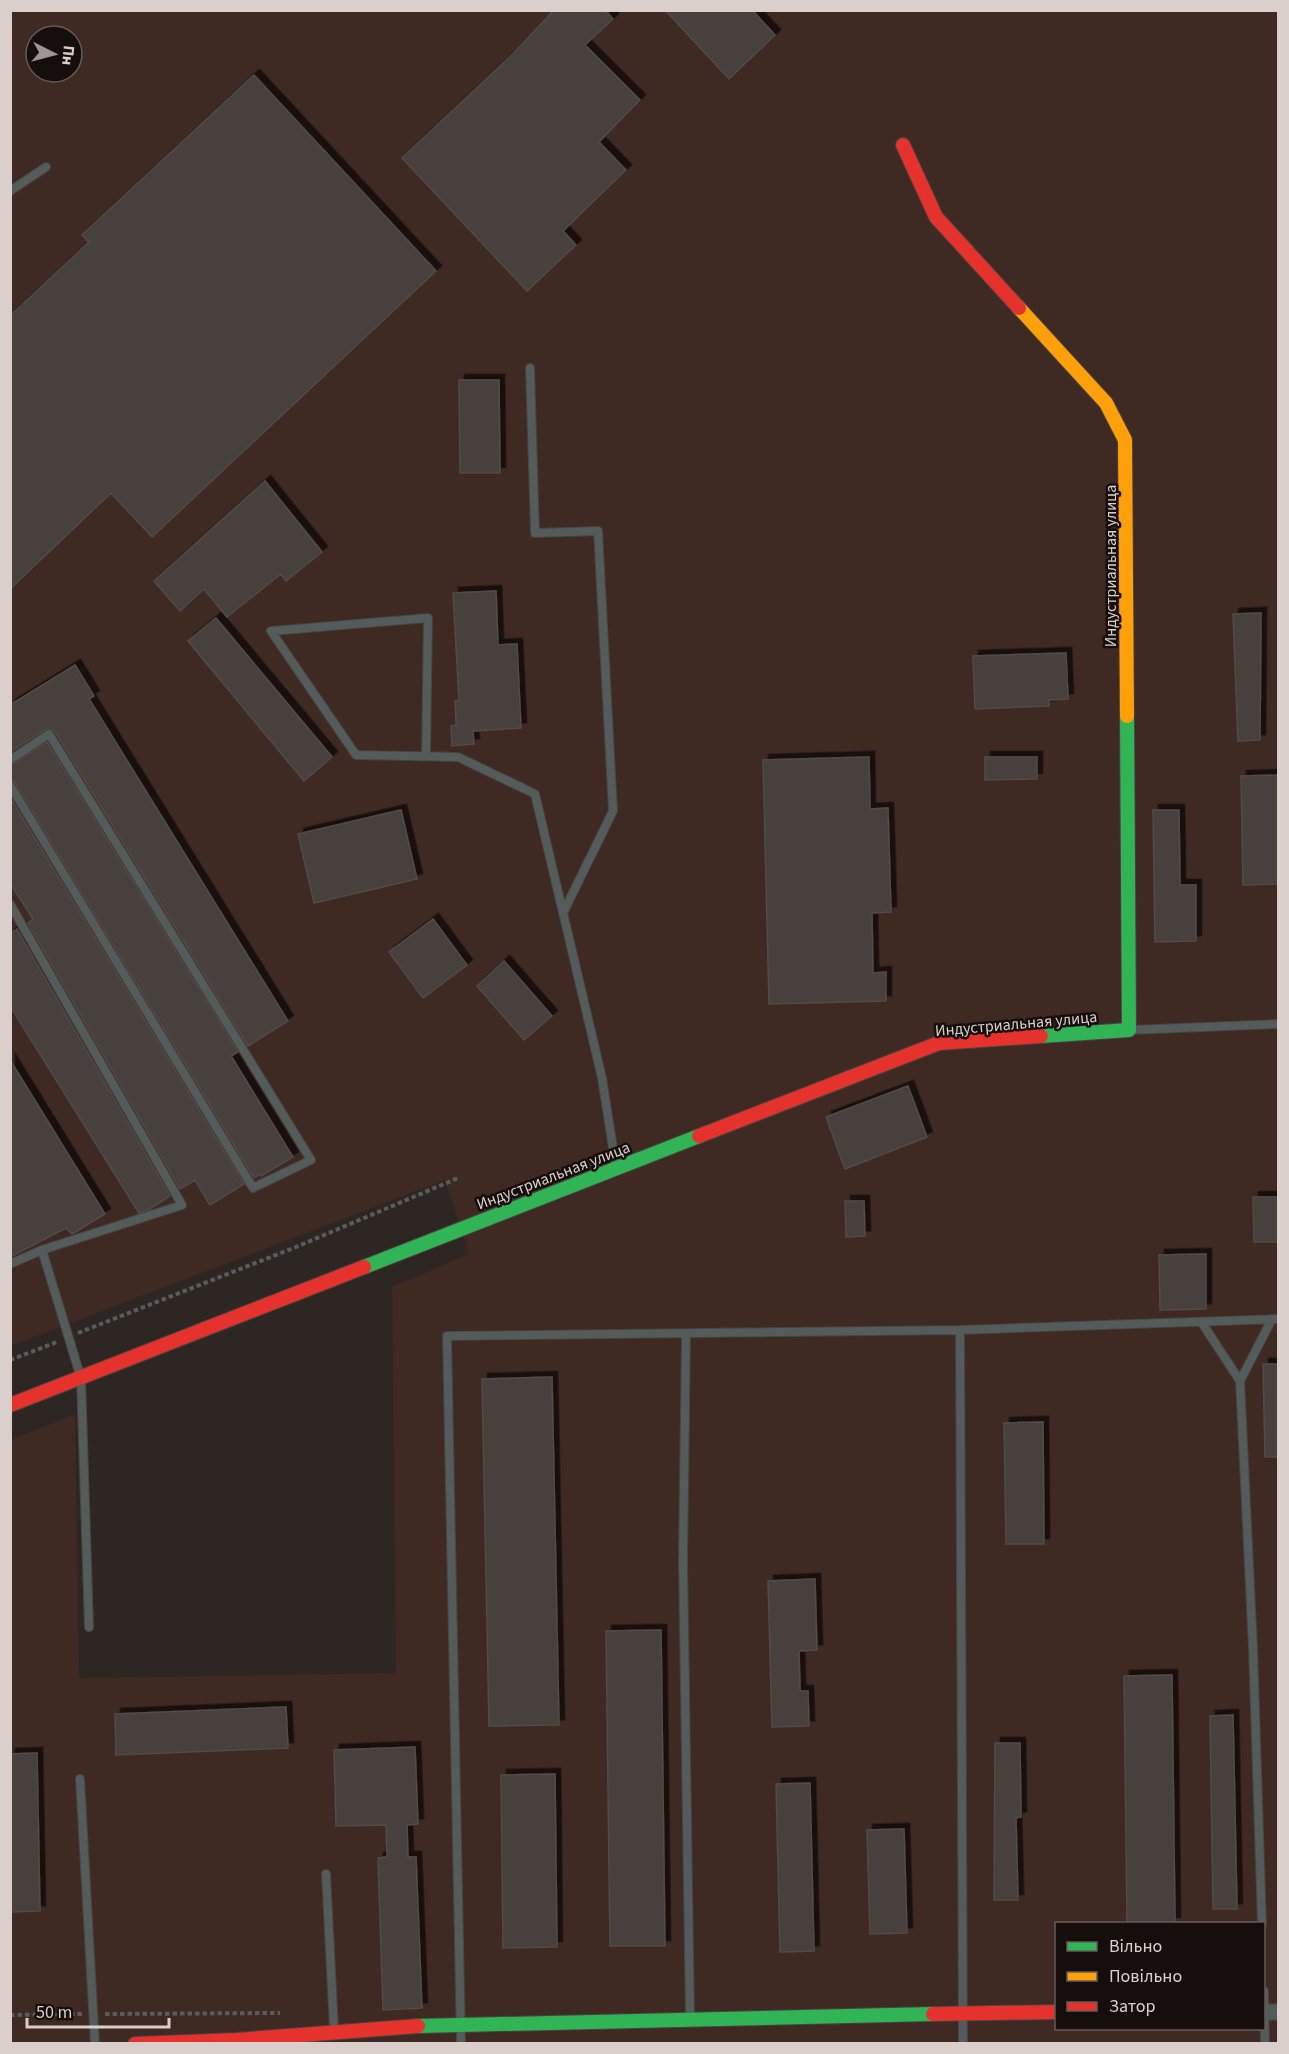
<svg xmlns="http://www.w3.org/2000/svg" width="1289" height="2054" font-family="'Source Sans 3',sans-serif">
  <defs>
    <filter id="shadow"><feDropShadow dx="5.5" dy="-5.5" stdDeviation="0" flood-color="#0009"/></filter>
  </defs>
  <rect width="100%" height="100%" fill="#2e2623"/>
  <path fill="#3e2923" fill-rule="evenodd" d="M 11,11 L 1278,11 L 1278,2043 L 11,2043 L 11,1440 L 75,1414 L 79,1678 L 396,1673 L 392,1287 L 469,1254 L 445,1180 L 11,1346 ZM 36,36 L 72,36 L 72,72 L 36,72 ZM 1056,1924 L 1264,1924 L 1264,2028 L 1056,2028 Z"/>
  <path fill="#463f3c" stroke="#524b48" stroke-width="1.5" filter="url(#shadow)" d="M 554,10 L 605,10 L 613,19 L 585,45 L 640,100 L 599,142 L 626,170 L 563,231 L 576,245 L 527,291 L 402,158 L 514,53 Z
    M 665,10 L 752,10 L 775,35 L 729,79 Z
    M 254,75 L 436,271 L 152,537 L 111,493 L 10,589 L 10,316 L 89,242 L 82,235 Z
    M 459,380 L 499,380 L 500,473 L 460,473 Z
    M 265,481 L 322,552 L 286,581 L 281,574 L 227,617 L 204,589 L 180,611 L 154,581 Z
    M 496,591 L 498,645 L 517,644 L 521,728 L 473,731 L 474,744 L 452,746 L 451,726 L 456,725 L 455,701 L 459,700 L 453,593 Z
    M 1261,613 L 1260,740 L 1238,741 L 1233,614 Z
    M 216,618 L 332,757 L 304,781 L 188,641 Z
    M 1066,653 L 1068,699 L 1049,700 L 1049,706 L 975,709 L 973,656 Z
    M 75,665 L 94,696 L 89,699 L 288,1021 L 248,1046 L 54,730 L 46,729 L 10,752 L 10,705 Z
    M 47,742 L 238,1052 L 231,1056 L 293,1157 L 261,1176 L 260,1174 L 254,1178 L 15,782 L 10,779 L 10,766 Z
    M 869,757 L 870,809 L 888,808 L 891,912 L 872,913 L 873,973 L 886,972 L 886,1001 L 769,1004 L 763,760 Z
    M 985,757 L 1037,757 L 1037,779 L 985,780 Z
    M 1278,775 L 1278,884 L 1243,885 L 1241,776 Z
    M 10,797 L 244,1184 L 210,1205 L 195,1180 L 180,1189 L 28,923 L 33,919 L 10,883 Z
    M 401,810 L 417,879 L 314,903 L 298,834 Z
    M 1153,810 L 1179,810 L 1180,885 L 1196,885 L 1196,941 L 1155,942 Z
    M 433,919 L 467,965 L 423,998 L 389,952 Z
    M 17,929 L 170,1196 L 148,1210 L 139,1213 L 10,1006 L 10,934 Z
    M 504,961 L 552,1016 L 524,1040 L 477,986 Z
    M 10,1060 L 105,1214 L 72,1234 L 66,1228 L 10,1257 Z
    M 908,1086 L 927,1137 L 845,1169 L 826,1117 Z
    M 1253,1197 L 1278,1197 L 1278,1242 L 1254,1242 Z
    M 845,1201 L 864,1201 L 865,1236 L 846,1237 Z
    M 1206,1254 L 1206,1309 L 1160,1310 L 1159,1255 Z
    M 1263,1364 L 1278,1364 L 1278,1457 L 1265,1457 Z
    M 552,1377 L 559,1725 L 489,1726 L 482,1379 Z
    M 1043,1422 L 1044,1544 L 1006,1544 L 1004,1423 Z
    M 815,1579 L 817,1650 L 799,1651 L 800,1691 L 808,1691 L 809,1726 L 772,1727 L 768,1581 Z
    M 661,1630 L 665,1946 L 610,1946 L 606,1631 Z
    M 1172,1675 L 1175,1923 L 1127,1923 L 1124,1676 Z
    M 286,1707 L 288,1748 L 116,1755 L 115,1714 Z
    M 1233,1715 L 1237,1909 L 1213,1909 L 1210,1716 Z
    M 995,1743 L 1020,1743 L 1021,1817 L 1016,1818 L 1018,1900 L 994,1900 Z
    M 415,1747 L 418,1824 L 407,1825 L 408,1857 L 416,1857 L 422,2008 L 383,2010 L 378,1858 L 387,1857 L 386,1825 L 336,1826 L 334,1750 Z
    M 37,1753 L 40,1911 L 10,1912 L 10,1754 Z
    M 555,1774 L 557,1947 L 503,1948 L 501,1775 Z
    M 810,1783 L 814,1951 L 780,1952 L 776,1784 Z
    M 904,1829 L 907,1933 L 870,1934 L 867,1830 Z"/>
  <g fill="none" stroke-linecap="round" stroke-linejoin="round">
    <defs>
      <path id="lane" d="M 10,191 L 46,167
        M 530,368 L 535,533 L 598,531 L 613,811 L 563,913
        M 426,756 L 428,618 L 271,631 L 356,755 L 458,757 L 535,794 L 602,1078 L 616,1167
        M 10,760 L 49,734 L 311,1160 L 253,1188 L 10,785
        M 10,904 L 182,1205 L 42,1250 L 10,1264
        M 1130,1030 L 1278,1024
        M 42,1250 L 81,1378 L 89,1627
        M 1202,1323 L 1240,1381
        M 960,1330 L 963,2044
        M 686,1334 L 683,1560 L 690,2017
        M 80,1779 L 95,2044
        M 326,1874 L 334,2029
        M 1262,1924 L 1253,1648 L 1240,1381 L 1272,1319
        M 1264,1991 L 1265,2044
        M 461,2044 L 447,1336 L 960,1330 L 1278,1319"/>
      <path id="street" d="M 1264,2012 L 1278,2012"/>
      <path id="fast" d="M 1041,1036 L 1129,1030 L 1127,716
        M 364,1267 L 699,1136
        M 418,2026 L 933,2014"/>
      <path id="slow" d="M 1019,308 L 1106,403 L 1125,440 L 1127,716"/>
      <path id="jam" d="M 903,145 L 936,217 L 1019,308
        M 699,1136 L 939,1043 L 1041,1036
        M 10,1405 L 364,1267
        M 933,2014 L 1056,2012
        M 135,2044 L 236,2040 L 418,2026"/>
    </defs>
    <use href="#lane" stroke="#49423f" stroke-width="10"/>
    <use href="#street" stroke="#49423f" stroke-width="18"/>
    <use href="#fast" stroke="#49423f" stroke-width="16"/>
    <use href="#slow" stroke="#49423f" stroke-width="16"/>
    <use href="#jam" stroke="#49423f" stroke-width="16"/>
    <path stroke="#595c5a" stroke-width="4" stroke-dasharray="4.5 3" stroke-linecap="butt" d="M 78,1333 L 296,1247 L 458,1178
      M 10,1360 L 57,1342
      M 105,2014 L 280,2013
      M 10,2015 L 82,2014"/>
    <use href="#lane" stroke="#535c5a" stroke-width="8"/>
    <use href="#street" stroke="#535c5a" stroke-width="15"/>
    <use href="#fast" stroke="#30b455" stroke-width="14"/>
    <use href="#slow" stroke="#ff9f0a" stroke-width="14"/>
    <use href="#jam" stroke="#e5322d" stroke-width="14"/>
  </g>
  <g text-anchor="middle" stroke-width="5" stroke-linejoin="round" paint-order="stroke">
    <g font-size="16" fill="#dbcfcc" stroke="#160e0c">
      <text transform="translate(1110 566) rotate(-90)" y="6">Индустриальная улица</text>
      <text transform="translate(1016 1023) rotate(-5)" y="6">Индустриальная улица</text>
      <text transform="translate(553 1175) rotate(-21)" y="6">Индустриальная улица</text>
    </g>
  </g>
  <rect width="1289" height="2054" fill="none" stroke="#dbcfcc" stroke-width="24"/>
  <rect x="1055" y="1922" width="210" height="108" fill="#160e0c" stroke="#655b59" stroke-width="1.5"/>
  <rect x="1067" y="1942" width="30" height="9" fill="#30b455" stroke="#655b59" stroke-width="1.5"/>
  <text x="1109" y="1952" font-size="18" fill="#dbcfcc">Вільно</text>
  <rect x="1067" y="1972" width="30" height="9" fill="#ff9f0a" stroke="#655b59" stroke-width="1.5"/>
  <text x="1109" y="1982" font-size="18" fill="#dbcfcc">Повільно</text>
  <rect x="1067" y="2002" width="30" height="9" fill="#e5322d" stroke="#655b59" stroke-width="1.5"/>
  <text x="1109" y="2012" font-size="18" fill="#dbcfcc">Затор</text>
  <g transform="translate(54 54) rotate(96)"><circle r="28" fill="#160e0c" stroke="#655b59" stroke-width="1.5"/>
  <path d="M0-4.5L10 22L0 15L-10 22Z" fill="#9e9491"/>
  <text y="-9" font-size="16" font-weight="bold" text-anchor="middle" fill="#dbcfcc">Пн</text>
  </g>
  <path d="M27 2018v9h142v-9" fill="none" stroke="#dbcfcc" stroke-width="3"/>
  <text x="36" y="2018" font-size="18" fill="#dbcfcc" stroke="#160e0c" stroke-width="4.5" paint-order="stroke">50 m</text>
</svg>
